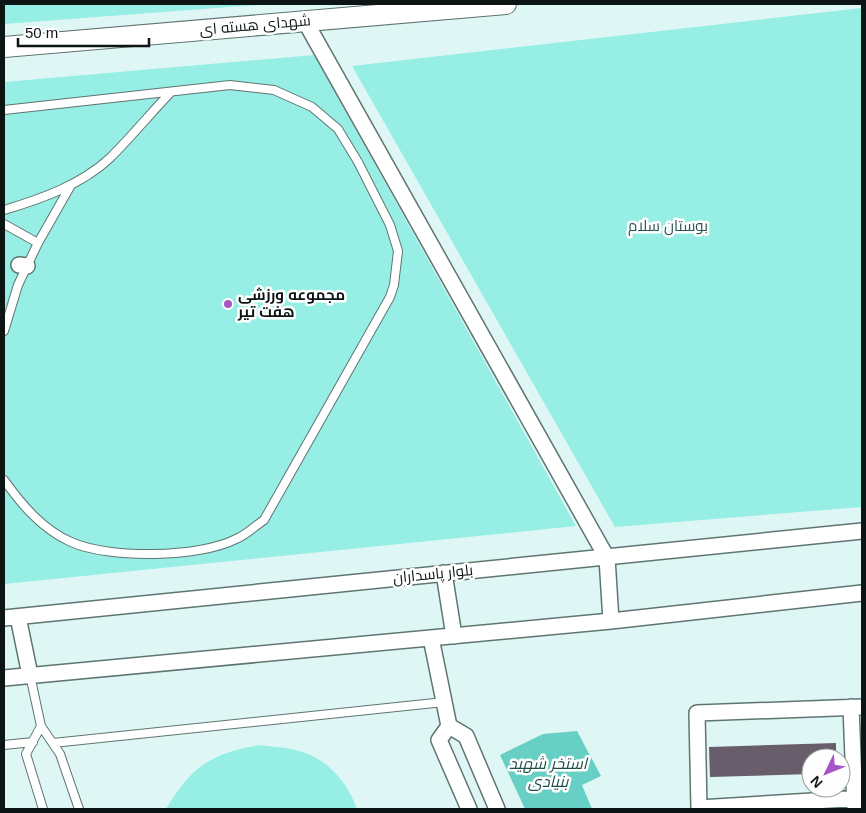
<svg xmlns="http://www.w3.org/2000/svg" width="866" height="813" font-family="Helvetica,Cairo,sans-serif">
  <rect width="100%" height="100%" fill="#def7f4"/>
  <path fill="#96eee4" d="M 4,4 L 268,4 L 4,24 Z
    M 862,8 L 862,507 L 615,527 L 352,66 Z
    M 314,55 L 576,526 L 4,584 L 4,82 Z
    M 260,745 C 273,747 286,747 299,751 C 327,758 348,783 357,809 L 166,809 C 191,767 211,753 260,745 Z"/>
  <path fill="#67cfc4" d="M 577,731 L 601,776 L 582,785 L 592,809 L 525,809 L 500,755 L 543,734 Z"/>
  <path fill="#675d6b" d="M 836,743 L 836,758 L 811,758 L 811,774 L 710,777 L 709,747 Z"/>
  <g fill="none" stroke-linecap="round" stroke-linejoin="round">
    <defs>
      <path id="lane" d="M 4,110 L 230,85 L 274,90 L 312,107 L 338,129 L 358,162 L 390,225 L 398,251 L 394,285 L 390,297 L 264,520 C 255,526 246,535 236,539 C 199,558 109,559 71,542 C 42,529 22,505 4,480
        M 4,210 C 41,199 81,185 110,158 C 131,137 150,114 170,93
        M 4,224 L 38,243 L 18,285 L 4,331
        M 38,243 L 71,185
        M 30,675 L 41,726 L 60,754 L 79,809
        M 41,726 L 26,754 L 43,809
        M 53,743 L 444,702
        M 4,745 L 33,742"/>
      <path id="street" d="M 305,21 L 607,558 L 611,621
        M 19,265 L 27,266
        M 444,573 L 454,636
        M 18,617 L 30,675
        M 4,618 L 862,531
        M 431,638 L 449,726
        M 4,678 L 611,621 L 862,593
        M 851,707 L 855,808
        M 699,808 L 862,798
        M 469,809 L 439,740 L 449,726 L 466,736 L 497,809
        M 699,809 L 697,713 L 862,707"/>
      <path id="secondary" d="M 4,47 L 506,4"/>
    </defs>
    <use href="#lane" stroke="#5f7572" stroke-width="10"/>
    <use href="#street" stroke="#5f7572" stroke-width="18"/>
    <use href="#secondary" stroke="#5f7572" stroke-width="22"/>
    <use href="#lane" stroke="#fff" stroke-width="8"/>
    <use href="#street" stroke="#fff" stroke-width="15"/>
    <use href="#secondary" stroke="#fff" stroke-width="20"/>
  </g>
  <circle fill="#a755c5" stroke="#fefefe" stroke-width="2" cx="228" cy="304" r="5"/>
  <g text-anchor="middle" stroke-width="5" stroke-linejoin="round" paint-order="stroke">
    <g font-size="15" fill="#0c1514" stroke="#fefefe">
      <text transform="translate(255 25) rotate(-5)" y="5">شهدای هسته ای</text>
      <text transform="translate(433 574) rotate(-6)" y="5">بلوار پاسداران</text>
    </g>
    <g font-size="15" fill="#275550" stroke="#fefefe">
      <text x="668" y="231">بوستان سلام</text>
    </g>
    <g font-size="15" font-weight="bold" fill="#0c1514" stroke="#fefefe" text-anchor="start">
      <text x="238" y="300">مجموعه ورزشی<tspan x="238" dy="17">هفت تیر</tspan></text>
    </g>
    <g font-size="16" font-style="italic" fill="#1f4e49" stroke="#fefefe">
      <text x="548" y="769">استخر شهید<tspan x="548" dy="18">بنیادی</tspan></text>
    </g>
  </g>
  <rect width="866" height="813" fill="none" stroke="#0c1514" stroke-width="10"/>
  <g transform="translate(826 773) rotate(227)"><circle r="24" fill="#fefefe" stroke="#9da1a0"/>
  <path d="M0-4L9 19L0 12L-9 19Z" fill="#a755c5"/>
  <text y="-8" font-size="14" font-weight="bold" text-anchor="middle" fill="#0c1514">N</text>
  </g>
  <path d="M18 38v8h131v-8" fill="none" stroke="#0c1514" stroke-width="2.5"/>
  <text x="25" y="38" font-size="15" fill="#0c1514" stroke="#fefefe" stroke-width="4" paint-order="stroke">50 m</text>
</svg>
